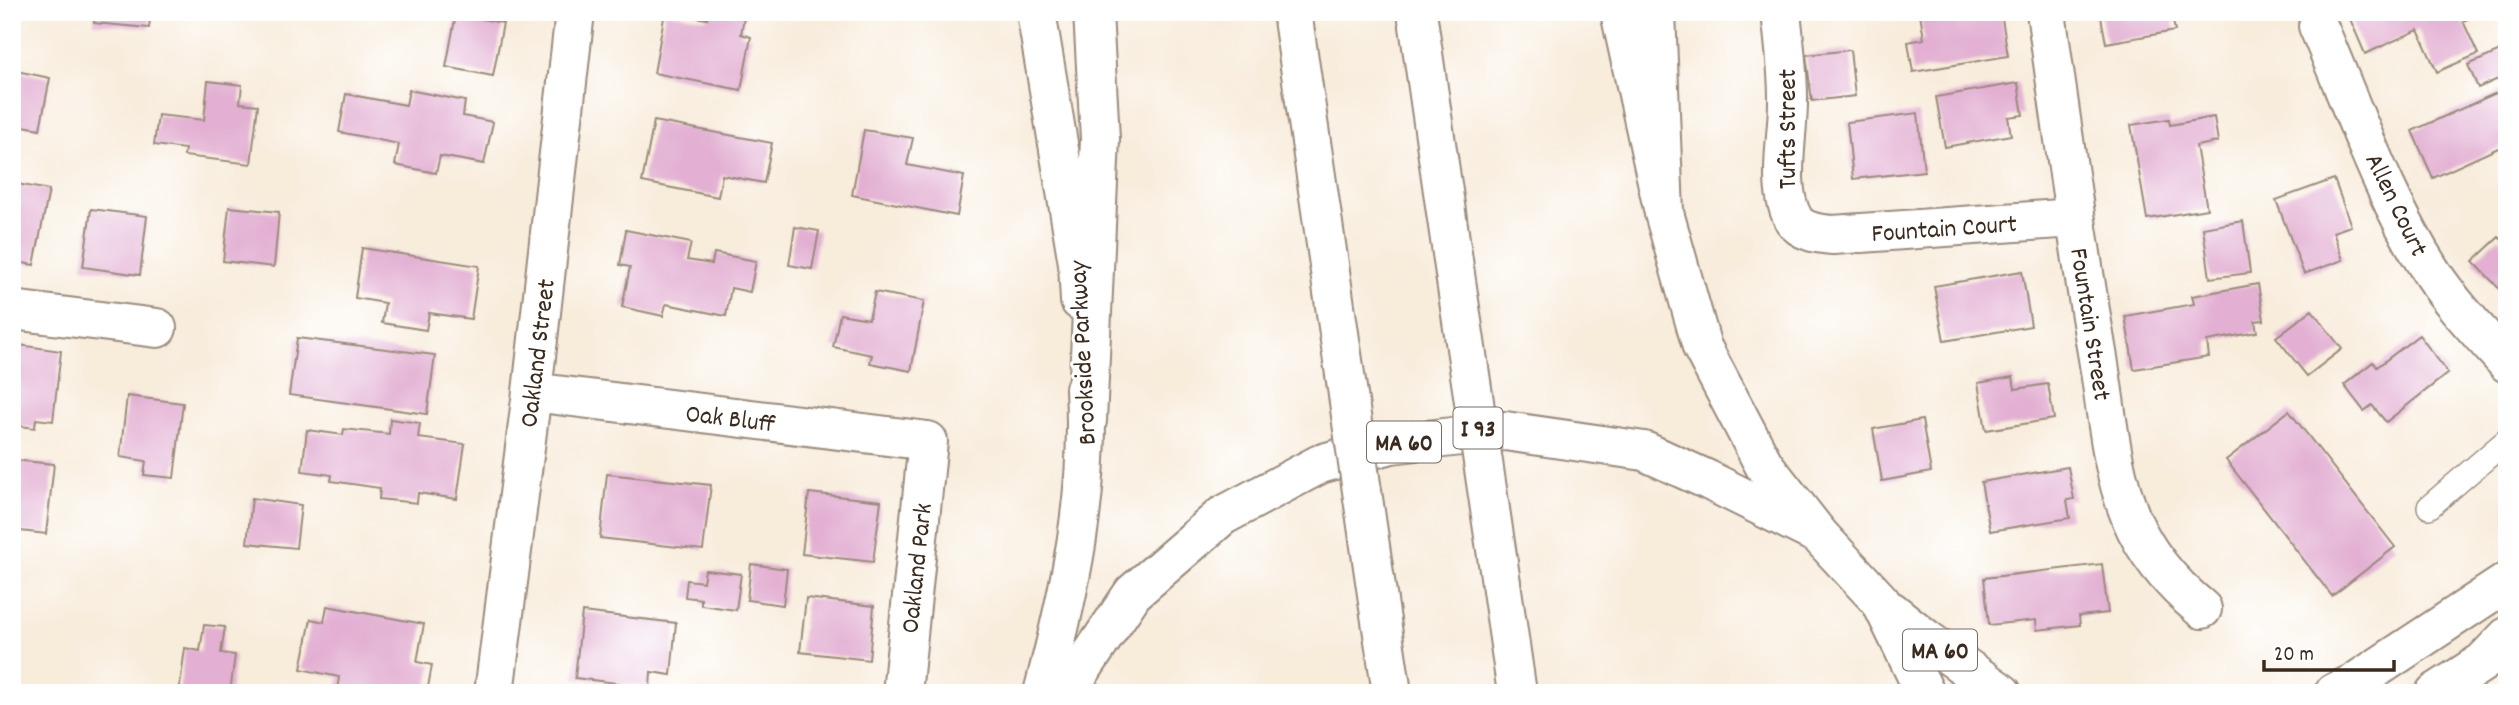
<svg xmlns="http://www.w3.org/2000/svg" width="2519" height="705" font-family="Dekko,sans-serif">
  <rect width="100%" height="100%" fill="#fff"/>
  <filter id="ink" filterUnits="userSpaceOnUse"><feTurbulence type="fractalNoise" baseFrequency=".0143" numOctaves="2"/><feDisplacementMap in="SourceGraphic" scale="14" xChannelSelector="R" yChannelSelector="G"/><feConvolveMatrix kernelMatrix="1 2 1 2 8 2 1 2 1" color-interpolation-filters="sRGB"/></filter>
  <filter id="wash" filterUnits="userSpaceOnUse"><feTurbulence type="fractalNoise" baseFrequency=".00686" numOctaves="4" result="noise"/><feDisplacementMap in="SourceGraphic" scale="28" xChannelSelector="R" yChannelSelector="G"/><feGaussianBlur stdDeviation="1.57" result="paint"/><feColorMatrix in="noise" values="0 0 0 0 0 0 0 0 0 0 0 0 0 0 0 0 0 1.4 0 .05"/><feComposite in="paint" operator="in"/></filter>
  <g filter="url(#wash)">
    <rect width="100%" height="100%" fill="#f8ecdb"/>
    <g id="blocks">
      <path fill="#e3b0d3" d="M 95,12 L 151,12 L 149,28 L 94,23 Z
        M 665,12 L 707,19 L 708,12 L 745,12 L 741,34 L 751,37 L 741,90 L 654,73 Z
        M 1818,12 L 1853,12 L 1853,14 L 1819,18 Z
        M 1927,12 L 2001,12 L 2008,56 L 1913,72 L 1908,42 L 1924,39 L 1920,13 Z
        M 2100,12 L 2184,12 L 2184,14 L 2172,16 L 2175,31 L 2106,43 Z
        M 2347,12 L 2483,12 L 2463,21 L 2478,54 L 2437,72 L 2418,30 L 2365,54 Z
        M 456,14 L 503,23 L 493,76 L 446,67 Z
        M 2507,48 L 2507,75 L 2478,88 L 2468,65 Z
        M 1850,50 L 1855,96 L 1812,101 L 1806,55 Z
        M 12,70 L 50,78 L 40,129 L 12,124 Z
        M 208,81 L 242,85 L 240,103 L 258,105 L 251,164 L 184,156 L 185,149 L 154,145 L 158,115 L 204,120 Z
        M 2018,83 L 2023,115 L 2008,117 L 2011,135 L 1945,147 L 1936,97 Z
        M 2507,88 L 2507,144 L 2433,178 L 2412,131 Z
        M 409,90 L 465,101 L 463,116 L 493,122 L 484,164 L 440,156 L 436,173 L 395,165 L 399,144 L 339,132 L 346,94 L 406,105 Z
        M 1918,113 L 1924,171 L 1853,179 L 1847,122 Z
        M 2214,117 L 2218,142 L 2196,146 L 2207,209 L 2147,219 L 2131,125 L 2169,119 L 2170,125 Z
        M 654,121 L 772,143 L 764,183 L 722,175 L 718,197 L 642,182 Z
        M 864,130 L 913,138 L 907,165 L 964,176 L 957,216 L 852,195 Z
        M 2334,179 L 2351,226 L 2333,232 L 2343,260 L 2304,274 L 2276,200 Z
        M 12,183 L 49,190 L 34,265 L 12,261 Z
        M 229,207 L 279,212 L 274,267 L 223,261 Z
        M 91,209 L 147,216 L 140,275 L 83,267 Z
        M 2243,221 L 2250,273 L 2210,278 L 2203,228 Z
        M 795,227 L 819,231 L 812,269 L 789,265 Z
        M 626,230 L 691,243 L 687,260 L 712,264 L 714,253 L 756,261 L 750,292 L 731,288 L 726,316 L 666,304 L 663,316 L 622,307 L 630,267 L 620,265 Z
        M 2499,237 L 2507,245 L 2507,297 L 2473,261 Z
        M 362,248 L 479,266 L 471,319 L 429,313 L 426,330 L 382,323 L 385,303 L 355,298 Z
        M 2022,271 L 2031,326 L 1944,341 L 1934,286 Z
        M 2258,284 L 2264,320 L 2255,321 L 2257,332 L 2207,341 L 2209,357 L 2134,369 L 2125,316 L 2194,304 L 2192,296 Z
        M 875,292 L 924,301 L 911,371 L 870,363 L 872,355 L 833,347 L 840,314 L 869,319 Z
        M 2312,310 L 2342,349 L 2307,376 L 2276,337 Z
        M 2419,335 L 2448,373 L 2386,422 L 2372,405 L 2364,411 L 2344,385 L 2373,362 L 2377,367 Z
        M 297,338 L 435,355 L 427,414 L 289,395 Z
        M 12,344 L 61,351 L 53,421 L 36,419 L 35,428 L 12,425 Z
        M 2013,377 L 2015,389 L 2048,384 L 2054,419 L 1986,430 L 1978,383 Z
        M 127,396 L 183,403 L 174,478 L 144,475 L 146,461 L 120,457 Z
        M 2289,411 L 2395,547 L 2332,596 L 2226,460 Z
        M 390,419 L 420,423 L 418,438 L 465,444 L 457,499 L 418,493 L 417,503 L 379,499 L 380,488 L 331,481 L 332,475 L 302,471 L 307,430 L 343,435 L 344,429 L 389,434 Z
        M 1922,420 L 1931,472 L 1882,481 L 1873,429 Z
        M 12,460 L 54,464 L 46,534 L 12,530 Z
        M 2068,467 L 2074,499 L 2067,500 L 2070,518 L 1990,531 L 1981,482 Z
        M 607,474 L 711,485 L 703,550 L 600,538 Z
        M 809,493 L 881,501 L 873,562 L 802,554 Z
        M 252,498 L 301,505 L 296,548 L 247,543 Z
        M 751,564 L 787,569 L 783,605 L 747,600 Z
        M 2102,564 L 2108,613 L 2079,616 L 2080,625 L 2037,630 L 2036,620 L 1989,625 L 1984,578 Z
        M 705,570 L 741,574 L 736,610 L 701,605 L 701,599 L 685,597 L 687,580 L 703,582 Z
        M 806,598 L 874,606 L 869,660 L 800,652 Z
        M 327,606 L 424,624 L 417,662 L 432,665 L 427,693 L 344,693 L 337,691 L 339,677 L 301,669 L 311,619 L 324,622 Z
        M 582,612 L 676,623 L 671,675 L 651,672 L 650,687 L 575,678 Z
        M 204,625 L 225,627 L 221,653 L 235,655 L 230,693 L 179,693 L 185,648 L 200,651 Z"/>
    </g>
  </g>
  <g filter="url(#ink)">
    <use href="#blocks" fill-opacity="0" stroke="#9a8b7c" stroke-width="2"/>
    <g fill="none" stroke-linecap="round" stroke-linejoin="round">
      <defs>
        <path id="lane" d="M 2429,507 L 2507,440"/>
        <path id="street" d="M 1781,12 C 1784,41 1788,69 1788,98 C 1789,134 1775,188 1794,220 C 1802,232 1819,234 1833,235 L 2074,218
          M 2046,12 C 2062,128 2078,243 2098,358 C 2107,412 2110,467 2131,518 C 2146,554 2173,585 2202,609
          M 2318,26 C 2354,109 2383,197 2432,273 C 2453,305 2481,334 2507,363
          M 12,310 L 157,328
          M 532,392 L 928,441 L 902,693
          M 494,693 L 532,392 L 575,12"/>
        <path id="secondary" d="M 1036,12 L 1078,263 L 1080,301
          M 1656,12 L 1664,213 L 1702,347 L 1764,465 L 1819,535
          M 1043,693 C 1070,590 1091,495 1085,389"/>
        <path id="primary" d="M 1891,611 L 1926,639 L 2002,693
          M 1066,693 L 1133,593 L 1222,516 L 1320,464 L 1391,444 L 1505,431 L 1644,451 L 1708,480 L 1819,535 L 1881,602 L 1925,693
          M 2334,693 L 2354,683 L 2507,582
          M 2435,693 L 2483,662 L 2507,637"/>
        <path id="highway" d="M 1292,12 L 1333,292
          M 1417,12 L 1455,274
          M 1620,12 L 1664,213
          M 1087,421 L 1100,139 L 1093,12
          M 1501,583 L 1517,693
          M 1378,601 L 1392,693"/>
      </defs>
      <use href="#lane" stroke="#9a8b7c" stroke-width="26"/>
      <use href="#street" stroke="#9a8b7c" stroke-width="42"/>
      <use href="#secondary" stroke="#9a8b7c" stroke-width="42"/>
      <use href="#primary" stroke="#9a8b7c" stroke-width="42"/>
      <use href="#highway" stroke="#9a8b7c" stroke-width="42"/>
      <use href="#lane" stroke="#fff" stroke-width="23"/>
      <use href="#street" stroke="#fff" stroke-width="38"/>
      <use href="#secondary" stroke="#fff" stroke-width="38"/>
      <use href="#primary" stroke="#fff" stroke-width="38"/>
      <use href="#highway" stroke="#fff" stroke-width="38"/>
      <defs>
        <path id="highway-bridge" d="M 1455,274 L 1501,583
          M 1333,292 L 1378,601"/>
      </defs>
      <use href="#highway-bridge" stroke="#9a8b7c" stroke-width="42" stroke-linecap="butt"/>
      <use href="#highway-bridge" stroke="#fff" stroke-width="38"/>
    </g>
  </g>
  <g text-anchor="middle" stroke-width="6" stroke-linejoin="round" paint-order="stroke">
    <g fill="#fff" stroke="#766a62" stroke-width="2">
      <rect x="1453.5" y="407.5" width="49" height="41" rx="5"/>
      <rect x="1367" y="421.5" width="74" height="41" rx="5"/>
      <rect x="1903" y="629.5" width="74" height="41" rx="5"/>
    </g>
    <g font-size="24" font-weight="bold" fill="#3b2a1e">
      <text x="1478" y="436">I 93</text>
      <text x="1404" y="450">MA 60</text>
      <text x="1940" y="658">MA 60</text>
    </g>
    <g font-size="26" fill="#3b2a1e" stroke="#fff">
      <text transform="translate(1786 129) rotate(-90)" y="9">Tufts Street</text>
      <text transform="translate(2398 204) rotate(64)" y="9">Allen Court</text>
      <text transform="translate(1944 227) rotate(-4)" y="9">Fountain Court</text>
      <text transform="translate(2092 324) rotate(81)" y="9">Fountain Street</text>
      <text transform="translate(536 353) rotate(-83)" y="9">Oakland Street</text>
      <text transform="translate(1081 353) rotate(-93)" y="9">Brookside Parkway</text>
      <text transform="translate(731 417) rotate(7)" y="9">Oak Bluff</text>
      <text transform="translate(915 568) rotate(-84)" y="9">Oakland Park</text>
    </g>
  </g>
  <rect width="2519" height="705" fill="none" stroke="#fff" stroke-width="42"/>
  <path d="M2264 660v10h130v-10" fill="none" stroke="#3b2a1e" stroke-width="3.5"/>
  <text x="2274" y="660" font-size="21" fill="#3b2a1e" stroke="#ffffff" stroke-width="5" paint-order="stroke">20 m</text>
</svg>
